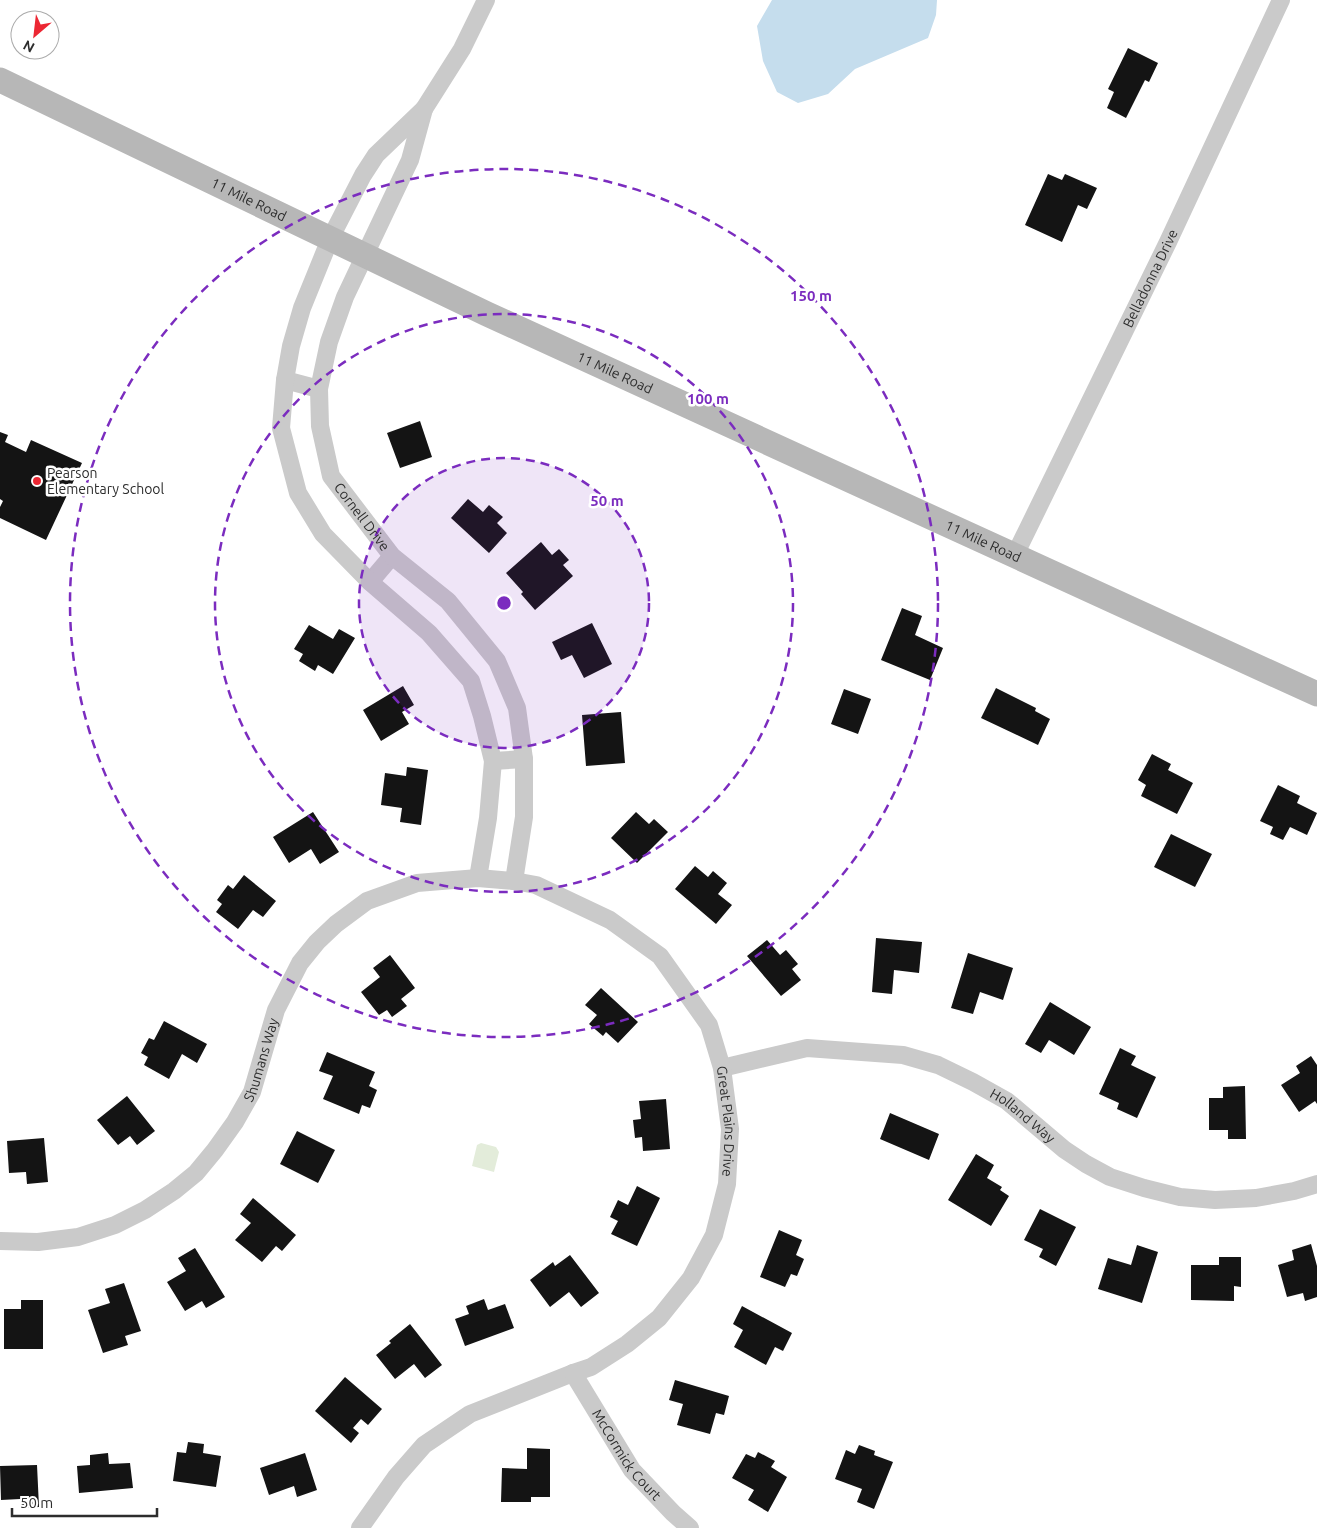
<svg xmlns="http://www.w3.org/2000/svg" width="1317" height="1528" font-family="Ubuntu,sans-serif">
  <rect width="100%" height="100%" fill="#fff"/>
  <path fill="#e3ecda" d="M 481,1143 L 496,1147 L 499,1152 L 494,1172 L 472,1166 L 477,1145 Z"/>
  <path fill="#c5dded" d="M 772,0 L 937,0 L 936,15 L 928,38 L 855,69 L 828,94 L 798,103 L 777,92 L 763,61 L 757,26 Z"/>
  <path fill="#141414" d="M 1128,48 L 1158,63 L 1149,82 L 1145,80 L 1126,118 L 1107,108 L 1114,92 L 1108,89 Z
    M 1048,174 L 1062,180 L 1065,174 L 1097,188 L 1087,209 L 1078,205 L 1062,242 L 1025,225 Z
    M 420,421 L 432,457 L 400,468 L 387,433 Z
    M 0,432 L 8,435 L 5,442 L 26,452 L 31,440 L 82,463 L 46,540 L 0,518 L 0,507 L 3,501 L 0,499 Z
    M 468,499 L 483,512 L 489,505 L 503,517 L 497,523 L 507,533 L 489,553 L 451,518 Z
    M 541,542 L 552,555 L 559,549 L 569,560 L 563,565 L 573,576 L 535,610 L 521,594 L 523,592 L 506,573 Z
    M 902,608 L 922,616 L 915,635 L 943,648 L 930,680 L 881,660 Z
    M 592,623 L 612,664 L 584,678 L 572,655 L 561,660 L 552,642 Z
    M 309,625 L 333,639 L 339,629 L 355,638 L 333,674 L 318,665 L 315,671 L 299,661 L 303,654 L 294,649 Z
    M 403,686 L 414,705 L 402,712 L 409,724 L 381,741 L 363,710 Z
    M 996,688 L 1036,708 L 1035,711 L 1050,719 L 1038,745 L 981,718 Z
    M 844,689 L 871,699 L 858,734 L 831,724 Z
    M 621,712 L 625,763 L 586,766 L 582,715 Z
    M 1152,754 L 1171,764 L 1168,770 L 1193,783 L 1177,814 L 1141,796 L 1146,785 L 1138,780 Z
    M 407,767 L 428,770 L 421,825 L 400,822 L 402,808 L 381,805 L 385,773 L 406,776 Z
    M 1278,785 L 1300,796 L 1297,803 L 1317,813 L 1307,835 L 1290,827 L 1283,840 L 1270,834 L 1273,827 L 1260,821 Z
    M 313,812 L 339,852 L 320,864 L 311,849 L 289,863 L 273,837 Z
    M 636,812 L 649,824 L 654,819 L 668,832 L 637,863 L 611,838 Z
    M 1171,834 L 1212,854 L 1195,887 L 1154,867 Z
    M 695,866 L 708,877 L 713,871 L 727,883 L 718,894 L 732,905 L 716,924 L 675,889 Z
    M 244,875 L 276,901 L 263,917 L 253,910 L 238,929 L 216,912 L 222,904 L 217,900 L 228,885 L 233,889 Z
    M 876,938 L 922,942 L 919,973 L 894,970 L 892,994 L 872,992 Z
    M 767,940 L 780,955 L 786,950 L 798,964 L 792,969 L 801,980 L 781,996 L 747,956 Z
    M 968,953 L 1013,968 L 1003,1000 L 980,992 L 973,1014 L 951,1008 Z
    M 390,955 L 415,988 L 401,999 L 407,1006 L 392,1017 L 387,1010 L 379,1015 L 361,992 L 380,977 L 373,968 Z
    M 601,988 L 638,1022 L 618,1043 L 606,1032 L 603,1036 L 589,1024 L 597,1015 L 585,1005 Z
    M 1050,1002 L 1091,1027 L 1074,1055 L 1049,1040 L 1041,1053 L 1025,1044 Z
    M 164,1021 L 207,1044 L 197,1063 L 182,1054 L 169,1079 L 144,1065 L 148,1057 L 141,1053 L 149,1038 L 154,1040 Z
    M 1120,1048 L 1136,1056 L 1131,1065 L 1156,1077 L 1137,1118 L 1117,1109 L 1119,1103 L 1099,1094 Z
    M 327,1052 L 375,1072 L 369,1086 L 377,1090 L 370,1108 L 362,1105 L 359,1114 L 323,1099 L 333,1076 L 319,1071 Z
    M 1311,1056 L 1317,1065 L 1317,1104 L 1315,1101 L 1299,1112 L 1281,1085 L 1300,1073 L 1296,1066 Z
    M 1245,1086 L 1246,1139 L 1228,1139 L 1228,1130 L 1209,1130 L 1209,1098 L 1223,1098 L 1223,1087 Z
    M 127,1096 L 155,1131 L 137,1145 L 130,1136 L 118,1145 L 97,1120 Z
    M 666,1099 L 670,1149 L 643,1151 L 642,1137 L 635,1138 L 633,1120 L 641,1119 L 639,1101 Z
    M 890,1113 L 939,1134 L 929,1160 L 880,1139 Z
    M 297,1131 L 335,1150 L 318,1183 L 280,1164 Z
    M 44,1138 L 48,1182 L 27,1184 L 26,1172 L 9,1173 L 7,1141 Z
    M 976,1154 L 994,1165 L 987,1178 L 1002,1187 L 1000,1190 L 1009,1196 L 991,1226 L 948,1200 Z
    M 637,1186 L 660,1198 L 637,1246 L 611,1234 L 618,1221 L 610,1217 L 618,1200 L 628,1205 Z
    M 253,1198 L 296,1235 L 282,1251 L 276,1246 L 262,1262 L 235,1240 L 251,1223 L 240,1214 Z
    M 1040,1209 L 1076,1227 L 1056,1266 L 1039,1257 L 1043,1249 L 1024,1240 Z
    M 779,1230 L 802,1240 L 796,1255 L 804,1259 L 797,1276 L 791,1274 L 785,1287 L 760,1277 Z
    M 1311,1244 L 1317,1266 L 1317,1297 L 1305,1301 L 1303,1293 L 1287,1297 L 1278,1265 L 1294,1260 L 1292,1250 Z
    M 1137,1245 L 1158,1252 L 1142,1303 L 1098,1289 L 1108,1258 L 1131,1265 Z
    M 195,1248 L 225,1297 L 206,1308 L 202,1301 L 185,1311 L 167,1282 L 186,1271 L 178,1258 Z
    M 570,1255 L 599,1293 L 581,1307 L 569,1292 L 550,1307 L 530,1280 L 553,1262 L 555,1266 Z
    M 1219,1257 L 1241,1257 L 1241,1287 L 1234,1286 L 1234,1301 L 1191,1300 L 1191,1265 L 1219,1265 Z
    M 124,1283 L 141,1331 L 125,1336 L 128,1345 L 103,1353 L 88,1310 L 110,1303 L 105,1289 Z
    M 484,1299 L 488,1310 L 505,1304 L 514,1328 L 465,1346 L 455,1319 L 469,1314 L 466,1306 Z
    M 21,1300 L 43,1300 L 43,1349 L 4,1349 L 4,1309 L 21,1309 Z
    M 742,1306 L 792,1333 L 783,1351 L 775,1347 L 766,1365 L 734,1347 L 743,1330 L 733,1324 Z
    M 410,1324 L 442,1365 L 425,1378 L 414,1364 L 395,1379 L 376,1355 L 391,1343 L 389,1341 Z
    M 345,1377 L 382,1409 L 368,1425 L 361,1419 L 353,1428 L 359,1433 L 351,1443 L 315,1411 Z
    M 675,1380 L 729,1396 L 724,1415 L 716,1413 L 710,1434 L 677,1425 L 683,1404 L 669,1400 Z
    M 188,1442 L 204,1444 L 203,1453 L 221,1456 L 216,1487 L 173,1481 L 177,1452 L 186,1453 Z
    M 859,1445 L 875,1451 L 874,1455 L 893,1462 L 874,1509 L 857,1502 L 862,1489 L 835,1479 L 846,1450 L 855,1454 Z
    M 527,1448 L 550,1449 L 550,1497 L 531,1497 L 531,1502 L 501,1502 L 502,1468 L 527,1469 Z
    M 758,1452 L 775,1461 L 771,1467 L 787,1477 L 768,1512 L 748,1500 L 754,1490 L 732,1478 L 746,1454 L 755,1458 Z
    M 108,1453 L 109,1464 L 130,1463 L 133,1488 L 79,1493 L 77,1466 L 90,1465 L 90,1455 Z
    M 305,1453 L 317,1490 L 297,1497 L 294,1486 L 269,1495 L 260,1468 Z
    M 37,1465 L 39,1507 L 20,1508 L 20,1499 L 1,1500 L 0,1466 Z"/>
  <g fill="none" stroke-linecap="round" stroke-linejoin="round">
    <g stroke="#cacaca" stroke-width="18">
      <path d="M 424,109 L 462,49 L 486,0"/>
      <path d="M 285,380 L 319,389"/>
      <path id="s1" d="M 1015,555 L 1168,242 L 1281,0"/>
      <path d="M 370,582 L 392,556"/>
      <path d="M 493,761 L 524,759"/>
      <path id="s2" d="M 478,878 L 488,818 L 493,761 L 482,716 L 471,681 L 429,633 L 370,582 L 323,534 L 298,493 L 281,428 L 285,380 L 291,346 L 302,308 L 330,239 L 363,175 L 376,155 L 424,109 L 410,160 L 345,297 L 329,342 L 319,389 L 320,426 L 331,476 L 392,556 L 448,601 L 497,661 L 517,708 L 524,759 L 524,817 L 514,881"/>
      <path id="s3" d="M 722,1068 L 807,1048 L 903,1055 L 938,1065 L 973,1082 L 1007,1101 L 1065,1150 L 1086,1164 L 1110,1177 L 1144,1188 L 1180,1197 L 1215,1200 L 1256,1198 L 1294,1191 L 1317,1184"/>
      <path id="s4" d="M 0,1241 L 38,1242 L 78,1237 L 115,1225 L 145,1210 L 174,1191 L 196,1173 L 215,1150 L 235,1122 L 252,1092 L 276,1010 L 300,963 L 317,942 L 336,924 L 367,901 L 417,883 L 478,878 L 514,881 L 536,885 L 610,920 L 660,956 L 709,1025 L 722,1068 L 730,1129 L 727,1184 L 714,1235 L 691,1278 L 659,1318 L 627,1344 L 591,1367 L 573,1373 L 470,1414 L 424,1445 L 396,1477 L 360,1528"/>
      <path id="s5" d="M 573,1373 L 632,1470 L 673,1513 L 690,1528"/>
    </g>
    <path stroke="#b7b7b7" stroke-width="25" id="s6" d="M 0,80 L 487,314 L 1317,694"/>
  </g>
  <circle cx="504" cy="603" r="145" fill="#7b2cbf" fill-opacity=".12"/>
  <g fill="none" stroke="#7b2cbf" stroke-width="2.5" stroke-dasharray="9 6">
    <circle cx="504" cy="603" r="145"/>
    <circle cx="504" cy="603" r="289"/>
    <circle cx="504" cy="603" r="434"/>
  </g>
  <circle fill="#ec2733" stroke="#fff" stroke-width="2" cx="37" cy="481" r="5"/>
  <g text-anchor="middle" stroke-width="5" stroke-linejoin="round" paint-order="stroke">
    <g font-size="14" fill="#2d2d2d" stroke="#fff">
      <text dy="5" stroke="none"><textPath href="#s6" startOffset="276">11 Mile Road</textPath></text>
      <text dy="5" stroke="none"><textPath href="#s1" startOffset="308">Belladonna Drive</textPath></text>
      <text dy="5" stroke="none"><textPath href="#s6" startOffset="681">11 Mile Road</textPath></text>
      <text dy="5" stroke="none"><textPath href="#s2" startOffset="1324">Cornell Drive</textPath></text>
      <text dy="5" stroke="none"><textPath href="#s6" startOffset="1086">11 Mile Road</textPath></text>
      <text dy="5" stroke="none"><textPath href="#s4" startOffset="346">Shumans Way</textPath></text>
      <text dy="5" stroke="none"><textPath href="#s3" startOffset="319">Holland Way</textPath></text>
      <text dy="5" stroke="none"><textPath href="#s4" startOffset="1042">Great Plains Drive</textPath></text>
      <text dy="5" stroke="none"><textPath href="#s5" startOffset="98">McCormick Court</textPath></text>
    </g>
    <g font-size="14" fill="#2d2d2d" stroke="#fff" text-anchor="start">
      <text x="47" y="478">Pearson<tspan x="47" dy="16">Elementary School</tspan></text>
    </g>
  </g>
  <circle cx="504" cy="603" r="8" fill="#7b2cbf" stroke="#fff" stroke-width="2.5"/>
  <g font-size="15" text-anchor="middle" font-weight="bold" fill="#7b2cbf" stroke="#fff" stroke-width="5" stroke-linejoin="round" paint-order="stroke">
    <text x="811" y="301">150 m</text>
    <text x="708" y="404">100 m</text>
    <text x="607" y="506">50 m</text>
  </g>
  <g transform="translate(35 35) rotate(208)"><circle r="24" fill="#ffffff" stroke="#ababab"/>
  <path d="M0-4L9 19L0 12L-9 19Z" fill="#ec2733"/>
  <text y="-8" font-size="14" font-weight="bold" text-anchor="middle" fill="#2d2d2d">N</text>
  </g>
  <path d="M12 1508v8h145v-8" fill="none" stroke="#2d2d2d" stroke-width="2.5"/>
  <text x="20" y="1508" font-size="15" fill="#2d2d2d" stroke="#ffffff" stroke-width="4" paint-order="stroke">50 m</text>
</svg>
